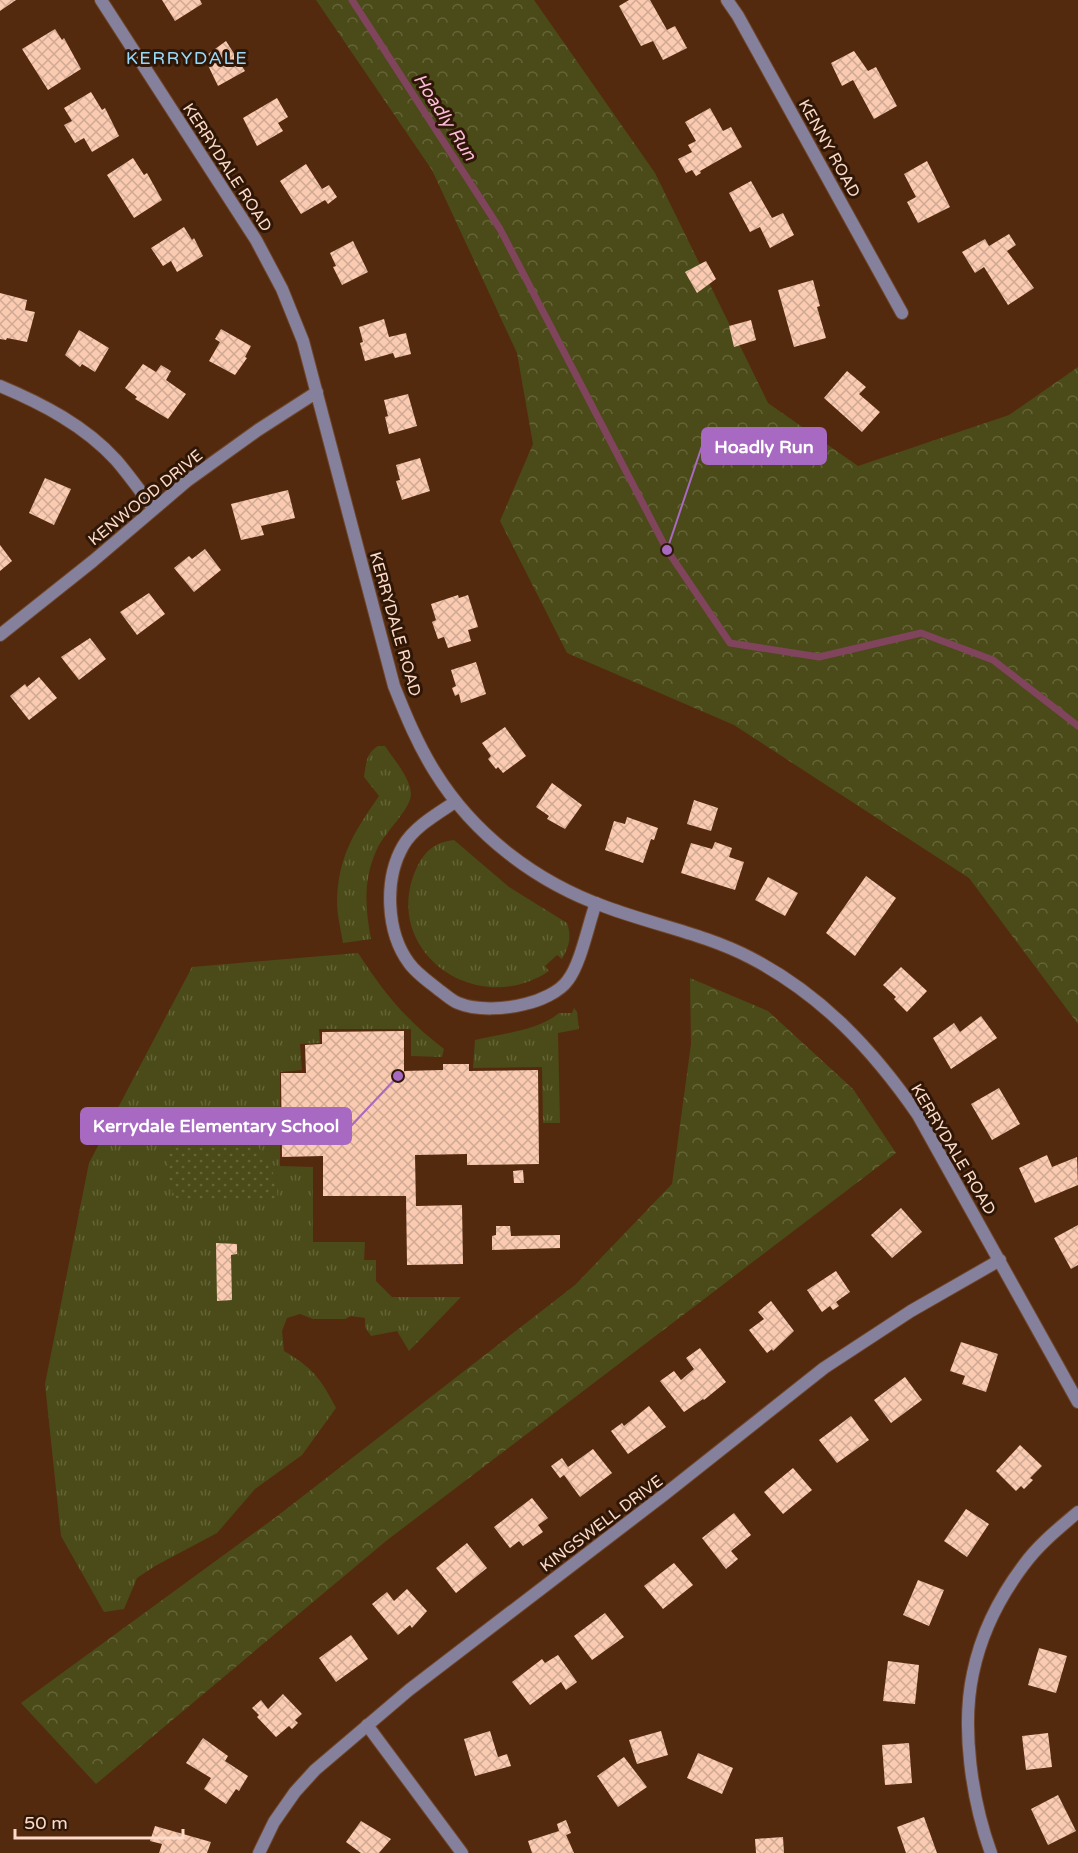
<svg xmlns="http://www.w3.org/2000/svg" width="1078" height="1853" font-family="'Varela Round',sans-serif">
  <defs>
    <pattern id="grass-tufts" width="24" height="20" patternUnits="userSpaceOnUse" patternTransform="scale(1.5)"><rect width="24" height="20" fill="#4a4b18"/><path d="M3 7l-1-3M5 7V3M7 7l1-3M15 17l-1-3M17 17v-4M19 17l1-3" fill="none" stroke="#656438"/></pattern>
    <pattern id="forest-crowns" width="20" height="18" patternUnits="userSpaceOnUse" patternTransform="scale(1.5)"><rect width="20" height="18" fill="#4a4b18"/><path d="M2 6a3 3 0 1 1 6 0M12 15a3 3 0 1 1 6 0" fill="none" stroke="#656438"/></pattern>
    <pattern id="park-dots" width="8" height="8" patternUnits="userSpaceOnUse" patternTransform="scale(1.5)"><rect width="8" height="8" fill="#4a4b18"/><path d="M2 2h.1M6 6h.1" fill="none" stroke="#656438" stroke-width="1.8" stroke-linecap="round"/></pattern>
    <pattern id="building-cross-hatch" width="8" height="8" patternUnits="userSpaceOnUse" patternTransform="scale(1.5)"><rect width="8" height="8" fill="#fbcbb1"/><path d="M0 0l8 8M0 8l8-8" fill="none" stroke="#cfa994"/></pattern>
  </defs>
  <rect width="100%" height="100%" fill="#542a0e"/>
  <path fill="url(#grass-tufts)" d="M 378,746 L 385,746 C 394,760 410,777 411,794 C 411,809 384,833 377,849 C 363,880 365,907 371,939 L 343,943 C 341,930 337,915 337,902 C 338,857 354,832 379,796 L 364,777 C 366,764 366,753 378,746 Z
    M 454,840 L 509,887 L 567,923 C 572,937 569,946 562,959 L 557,955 L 545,966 L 549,971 C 474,1021 377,947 418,865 C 426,849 437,842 454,840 Z
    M 358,953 C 385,994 405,1019 444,1049 L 442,1057 L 411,1056 L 411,1029 L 319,1029 L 320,1043 L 300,1044 L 302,1070 L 280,1072 L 280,1166 L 313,1167 L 313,1242 L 365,1242 L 364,1260 L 376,1260 L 376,1281 L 392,1297 L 461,1297 L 409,1351 L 397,1331 L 371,1336 L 365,1327 L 365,1318 L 351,1316 L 345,1319 L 313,1319 L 300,1314 L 287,1318 L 282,1331 L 284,1351 C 313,1368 321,1379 336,1408 L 302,1455 L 255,1489 L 217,1533 L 155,1566 L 137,1578 L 124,1609 L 104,1612 L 61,1536 L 45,1384 L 89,1163 L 192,967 Z
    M 574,1008 L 577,1012 L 579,1029 L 558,1033 L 560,1123 L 543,1123 L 542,1067 L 473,1068 L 475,1040 C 500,1034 540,1030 559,1013 L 572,1013 Z"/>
  <path fill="url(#forest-crowns)" d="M 316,0 L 534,0 L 655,173 L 768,403 L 858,466 L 1009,415 L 1078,367 L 1078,1024 L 969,878 L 734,725 L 567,653 L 500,521 L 533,444 L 517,353 L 432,170 Z
    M 690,978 L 768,1011 L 853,1089 L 896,1153 L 386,1541 L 96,1784 L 21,1703 L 276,1517 L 575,1285 L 672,1184 L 691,1044 Z"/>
  <path fill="url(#park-dots)" d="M 173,1136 L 254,1141 C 267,1159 280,1179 277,1201 L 177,1199 C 163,1179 167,1158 173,1136 Z"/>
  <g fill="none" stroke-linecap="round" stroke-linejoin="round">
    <path stroke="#80445c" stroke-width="7" d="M 352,0 L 500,229 L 667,550 L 730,643 L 819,657 L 921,633 L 993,660 L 1078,726"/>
  </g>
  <path fill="url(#building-cross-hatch)" d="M 0,0 L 16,0 L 0,11 Z
    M 162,0 L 200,0 L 202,4 L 175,21 Z
    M 629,0 L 650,0 L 667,30 L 675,26 L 687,48 L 663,60 L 653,41 L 641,46 L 619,6 Z
    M 55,29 L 62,40 L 64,38 L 81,69 L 48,90 L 22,49 Z
    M 226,41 L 245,71 L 218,86 L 204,57 Z
    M 854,51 L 868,71 L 876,67 L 897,106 L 874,119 L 853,80 L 842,86 L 831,63 Z
    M 91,92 L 102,110 L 105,108 L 119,136 L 92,152 L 84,138 L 75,143 L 64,125 L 72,121 L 64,108 Z
    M 277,98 L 288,117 L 278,123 L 283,131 L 257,146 L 243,118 Z
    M 710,108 L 723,131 L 731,127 L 742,147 L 700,171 L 701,173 L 696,176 L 692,170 L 686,173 L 678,159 L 692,152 L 688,145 L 696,141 L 685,122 Z
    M 133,158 L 144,175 L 147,173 L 162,200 L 134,218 L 107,175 Z
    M 927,161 L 950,207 L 918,223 L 907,202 L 916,197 L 904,174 Z
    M 306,164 L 322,189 L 329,185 L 337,197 L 328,204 L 325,200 L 301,214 L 280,181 Z
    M 751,181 L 772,218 L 783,213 L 794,235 L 770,248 L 760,227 L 750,232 L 729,193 Z
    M 184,227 L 192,240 L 194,238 L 203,256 L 177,272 L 171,261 L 163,266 L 151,248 Z
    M 1009,234 L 1016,245 L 1007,251 L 1034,288 L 1008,305 L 984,267 L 975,273 L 962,252 L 985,239 L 989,246 Z
    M 353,241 L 368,272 L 342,285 L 333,267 L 336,266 L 330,253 Z
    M 706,261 L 716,279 L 697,293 L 685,272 Z
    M 813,280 L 820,306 L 817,307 L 826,338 L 794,347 L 778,290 Z
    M 0,293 L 27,300 L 25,310 L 35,312 L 27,342 L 7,338 L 6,340 L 0,339 Z
    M 384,319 L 389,337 L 406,333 L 411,354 L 395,358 L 393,353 L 365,361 L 360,343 L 363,342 L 359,327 Z
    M 751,320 L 756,340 L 734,347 L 729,326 Z
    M 221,329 L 251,346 L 245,357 L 247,358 L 235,375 L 209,361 L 220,342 L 215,339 Z
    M 79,330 L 109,348 L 95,372 L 82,364 L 80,367 L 65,355 Z
    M 143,364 L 156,372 L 161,365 L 171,371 L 166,380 L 186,394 L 168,419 L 135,399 L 137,397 L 125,388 Z
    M 847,371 L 866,387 L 859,394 L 880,412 L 862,432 L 824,398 Z
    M 408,394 L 417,426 L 389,434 L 385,417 L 388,416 L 384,400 Z
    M 420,458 L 430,491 L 402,500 L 396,481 L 400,480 L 396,465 Z
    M 45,478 L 71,489 L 54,525 L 29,513 Z
    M 288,490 L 295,518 L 261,526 L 264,535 L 241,540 L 231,504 Z
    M 0,545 L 12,561 L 0,571 Z
    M 205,549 L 221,570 L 194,592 L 174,568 L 189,556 L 192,559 Z
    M 149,593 L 165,614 L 137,635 L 120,612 Z
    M 458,595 L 459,598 L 468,595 L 478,627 L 468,630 L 471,641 L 448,648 L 444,637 L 438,639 L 432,622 L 436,620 L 431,604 Z
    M 90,638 L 106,659 L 79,680 L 61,657 Z
    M 476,662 L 486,694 L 461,703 L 459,694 L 455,696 L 452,688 L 456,686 L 451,670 Z
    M 39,677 L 57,698 L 29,720 L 10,696 L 25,684 L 27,687 Z
    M 505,727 L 526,756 L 503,773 L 498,767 L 496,769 L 488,759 L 491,756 L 482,743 Z
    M 552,783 L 582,805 L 565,829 L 547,819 L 549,816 L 536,807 Z
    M 694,800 L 718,808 L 711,831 L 687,824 Z
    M 627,817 L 658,828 L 654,840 L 651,839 L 643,863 L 605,850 L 614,821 L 625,824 Z
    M 715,842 L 732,848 L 729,857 L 744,862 L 735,890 L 681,873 L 691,843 L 712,849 Z
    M 866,876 L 896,898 L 855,956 L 826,933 Z
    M 768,877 L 798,893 L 785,916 L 755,900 Z
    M 901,967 L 927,991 L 907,1012 L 894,999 L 896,997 L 883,985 Z
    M 981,1016 L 997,1038 L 951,1069 L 933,1038 L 954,1023 L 960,1032 Z
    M 404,1031 L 404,1071 L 443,1070 L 443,1064 L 469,1064 L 469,1071 L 538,1070 L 539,1164 L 467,1165 L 467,1154 L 415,1155 L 416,1206 L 462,1205 L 463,1264 L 407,1265 L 406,1196 L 323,1196 L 323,1156 L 282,1157 L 281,1073 L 306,1073 L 305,1045 L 322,1044 L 322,1032 Z
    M 999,1088 L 1020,1124 L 992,1140 L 971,1104 Z
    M 1047,1155 L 1052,1167 L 1077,1157 L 1078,1185 L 1035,1203 L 1019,1168 Z
    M 523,1170 L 524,1183 L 514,1183 L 513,1171 Z
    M 901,1208 L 922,1232 L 892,1258 L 871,1235 Z
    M 1078,1225 L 1078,1265 L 1071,1269 L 1054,1238 Z
    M 496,1226 L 510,1226 L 511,1236 L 560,1235 L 560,1248 L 492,1250 L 492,1236 L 496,1235 Z
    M 216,1243 L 237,1244 L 237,1254 L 231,1255 L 232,1300 L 217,1301 Z
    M 836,1271 L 850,1292 L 836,1302 L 839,1306 L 833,1310 L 830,1306 L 822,1312 L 807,1290 Z
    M 771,1301 L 794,1331 L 773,1351 L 772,1349 L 767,1353 L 749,1330 L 764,1319 L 758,1312 Z
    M 961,1342 L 998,1354 L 986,1392 L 962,1384 L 965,1376 L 950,1371 Z
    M 700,1348 L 726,1382 L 704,1400 L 703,1399 L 684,1412 L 660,1381 L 674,1371 L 681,1380 L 694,1369 L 686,1358 Z
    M 905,1377 L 922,1400 L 891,1423 L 874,1400 Z
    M 649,1406 L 666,1427 L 628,1454 L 611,1431 L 622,1423 L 624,1426 Z
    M 851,1416 L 869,1440 L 837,1463 L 819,1440 Z
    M 1020,1445 L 1042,1466 L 1030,1478 L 1033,1480 L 1024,1489 L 1021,1486 L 1016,1491 L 996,1471 Z
    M 593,1449 L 612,1473 L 580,1497 L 564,1475 L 560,1478 L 551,1466 L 562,1458 L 568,1467 Z
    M 793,1468 L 812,1490 L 783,1514 L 764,1492 Z
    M 532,1498 L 548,1518 L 538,1525 L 543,1532 L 523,1546 L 519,1541 L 510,1548 L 494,1527 Z
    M 966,1509 L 989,1524 L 967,1557 L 944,1541 Z
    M 734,1513 L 751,1535 L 731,1551 L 738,1559 L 726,1569 L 702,1538 Z
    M 467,1543 L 487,1568 L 456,1593 L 436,1568 Z
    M 674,1563 L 693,1585 L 663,1609 L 644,1586 Z
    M 918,1580 L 944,1590 L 929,1626 L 903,1615 Z
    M 407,1589 L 427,1611 L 412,1628 L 410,1625 L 398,1635 L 372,1604 L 387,1592 L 394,1601 Z
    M 605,1613 L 624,1637 L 592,1660 L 574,1636 Z
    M 351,1635 L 368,1659 L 336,1682 L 319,1658 Z
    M 1039,1648 L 1067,1656 L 1056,1693 L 1028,1685 Z
    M 558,1655 L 577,1682 L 566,1690 L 561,1682 L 530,1705 L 512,1682 L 542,1659 L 545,1663 Z
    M 888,1661 L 919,1665 L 915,1704 L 883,1701 Z
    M 283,1694 L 302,1714 L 295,1720 L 298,1723 L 292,1729 L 289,1726 L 276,1737 L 257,1717 L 259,1715 L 252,1708 L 261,1700 L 268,1709 Z
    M 490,1731 L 498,1757 L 507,1754 L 511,1766 L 475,1776 L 464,1739 Z
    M 661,1731 L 668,1755 L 637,1764 L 629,1740 Z
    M 1048,1733 L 1052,1767 L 1026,1770 L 1022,1736 Z
    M 203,1738 L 228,1756 L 225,1761 L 248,1776 L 239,1791 L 236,1789 L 226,1804 L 204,1789 L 211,1778 L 186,1763 Z
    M 909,1743 L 912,1783 L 885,1785 L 882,1745 Z
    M 698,1753 L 733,1768 L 722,1794 L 687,1778 Z
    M 624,1757 L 647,1787 L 618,1807 L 597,1776 Z
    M 1058,1795 L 1076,1831 L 1048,1845 L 1031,1809 Z
    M 924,1817 L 937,1853 L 906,1853 L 897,1827 Z
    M 566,1820 L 571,1833 L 566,1835 L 574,1853 L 532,1853 L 528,1841 L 559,1831 L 557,1824 Z
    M 361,1821 L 391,1839 L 379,1853 L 361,1853 L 346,1842 Z
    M 155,1826 L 211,1842 L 207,1853 L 159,1853 L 162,1844 L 150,1841 Z
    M 783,1837 L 784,1853 L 756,1853 L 755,1839 Z"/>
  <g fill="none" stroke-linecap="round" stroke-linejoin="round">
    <defs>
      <path id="service" d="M 455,802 C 437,814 414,827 403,846 C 384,879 386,932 409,963 C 416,973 429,982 439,990 C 445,994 451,1000 458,1003 C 477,1011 506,1009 525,1004 C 539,1001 560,992 568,980 C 581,963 588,925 596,903"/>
      <path id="minor" d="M 101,0 L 256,240 L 282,289 L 303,341 L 394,686 C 406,716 418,745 435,772 C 474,835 536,882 606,907 C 654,925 705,934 751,958 C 822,995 873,1050 918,1115 L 1078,1402
        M 727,0 L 738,16 L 902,313
        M 0,386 C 43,404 85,426 116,460 C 129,475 141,492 153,508
        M 0,635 L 93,561 L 187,481 L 258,430 L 317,392
        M 367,1725 L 462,1853
        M 259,1853 L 274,1822 L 295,1792 L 315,1770 L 409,1690 L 665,1494 L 824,1368 L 911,1311 L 1000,1260
        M 991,1853 C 972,1801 961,1728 973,1673 C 981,1634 999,1598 1023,1566 C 1038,1545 1058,1529 1078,1512"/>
    </defs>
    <use href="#service" stroke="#6f462c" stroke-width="14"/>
    <use href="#minor" stroke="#6f462c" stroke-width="14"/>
    <use href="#service" stroke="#85819d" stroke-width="12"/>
    <use href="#minor" stroke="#85819d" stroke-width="12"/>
  </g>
  <g text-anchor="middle" stroke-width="6" stroke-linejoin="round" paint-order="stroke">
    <g font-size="16" fill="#fddbc8" stroke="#2f1708">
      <text transform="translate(830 148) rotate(61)" y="6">KENNY ROAD</text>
      <text transform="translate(228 167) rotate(57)" y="6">KERRYDALE ROAD</text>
      <text transform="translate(145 497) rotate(-39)" y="6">KENWOOD DRIVE</text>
      <text transform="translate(396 624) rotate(74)" y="6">KERRYDALE ROAD</text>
      <text transform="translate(954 1149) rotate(59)" y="6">KERRYDALE ROAD</text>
      <text transform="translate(601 1523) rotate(-37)" y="6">KINGSWELL DRIVE</text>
    </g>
    <g font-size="18" letter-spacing="1.5" fill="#98d9fa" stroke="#2f1708">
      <text x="187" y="64">KERRYDALE</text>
    </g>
    <g font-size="18" font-style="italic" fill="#fcbbd8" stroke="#2f1708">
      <text transform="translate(445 117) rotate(57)" y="6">Hoadly Run</text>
    </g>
  </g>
  <path fill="none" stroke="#a869c2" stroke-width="2" d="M667 550L702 446M398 1076L351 1126"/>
  <g fill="#a869c2" stroke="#2f1708" stroke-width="2">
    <circle cx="667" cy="550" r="6"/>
    <circle cx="398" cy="1076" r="6"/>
  </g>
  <g fill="#a869c2" stroke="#a869c2" stroke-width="2">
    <rect x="702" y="428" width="124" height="36" rx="6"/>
    <rect x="81" y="1108" width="270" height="36" rx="6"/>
  </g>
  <g font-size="18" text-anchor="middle" font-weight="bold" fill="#fff">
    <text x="764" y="453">Hoadly Run</text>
    <text x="216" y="1132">Kerrydale Elementary School</text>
  </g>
  <path d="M15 1829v9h168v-9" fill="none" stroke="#fddbc8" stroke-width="3"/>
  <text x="24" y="1829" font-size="18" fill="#fddbc8" stroke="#2f1708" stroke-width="4.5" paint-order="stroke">50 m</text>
</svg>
